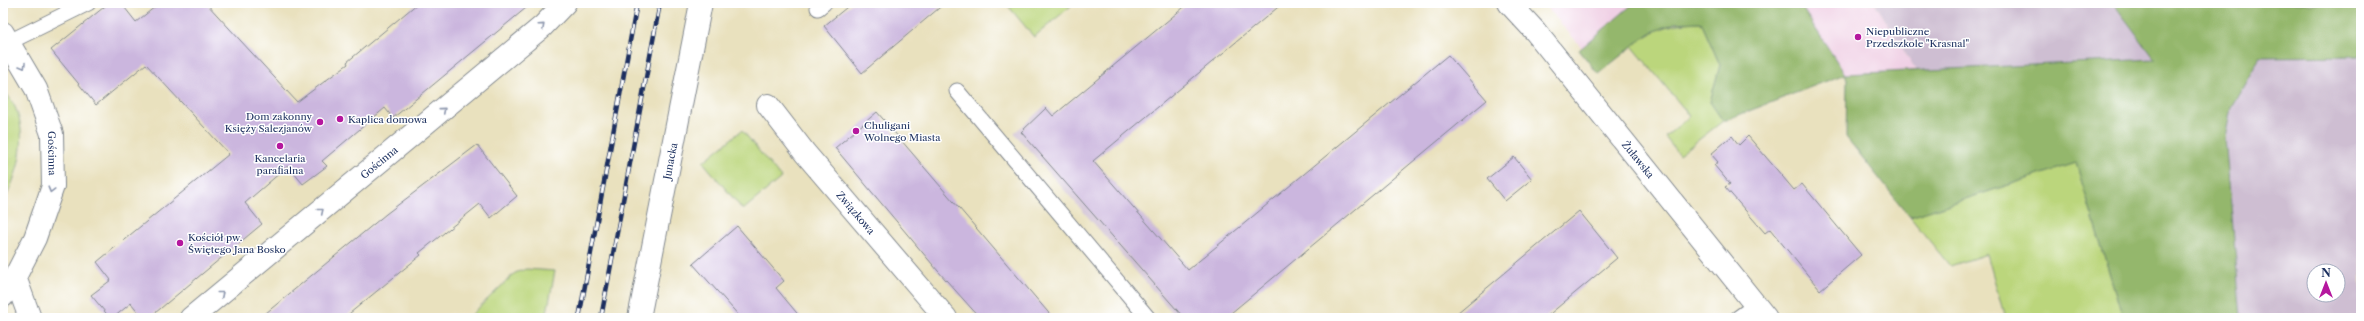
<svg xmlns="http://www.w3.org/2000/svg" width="2364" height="321" font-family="'Libre Caslon Text',serif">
  <rect width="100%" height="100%" fill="#fff"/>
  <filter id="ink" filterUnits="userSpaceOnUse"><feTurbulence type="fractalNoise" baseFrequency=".025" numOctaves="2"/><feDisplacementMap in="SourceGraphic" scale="8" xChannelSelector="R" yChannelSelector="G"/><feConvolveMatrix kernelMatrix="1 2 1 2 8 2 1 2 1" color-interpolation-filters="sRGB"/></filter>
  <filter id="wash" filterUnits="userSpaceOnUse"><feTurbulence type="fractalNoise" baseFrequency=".012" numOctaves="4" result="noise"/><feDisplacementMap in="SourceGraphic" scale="16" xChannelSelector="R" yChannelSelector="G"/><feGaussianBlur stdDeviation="0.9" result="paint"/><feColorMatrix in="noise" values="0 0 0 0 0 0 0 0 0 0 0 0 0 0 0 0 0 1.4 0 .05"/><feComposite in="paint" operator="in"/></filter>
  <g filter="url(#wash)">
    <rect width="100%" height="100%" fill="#e9e1be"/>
    <path fill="#f0d0e5" d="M 1543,3 L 1634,3 L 1582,48 Z
      M 1799,3 L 1875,3 L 1916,71 L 1845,74 Z"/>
    <path fill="#cebed2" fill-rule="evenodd" d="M 1875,3 L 2113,3 L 2155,59 L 1916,71 Z
      M 2361,56 L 2361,318 L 2241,318 L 2225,138 L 2231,108 L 2260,57 ZM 2314,271 L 2338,271 L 2338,295 L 2314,295 Z
      M 1046,105 L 1233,317 L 1232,318 L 1177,318 L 1014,133 Z"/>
    <path fill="#bbd67c" stroke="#6b826d" d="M 1014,3 L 1069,3 L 1071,6 L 1034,37 L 1009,7 Z
      M 1701,22 L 1720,65 L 1710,102 L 1723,121 L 1679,155 L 1665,137 L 1690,116 L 1632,46 C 1655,28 1672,23 1701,22 Z
      M 3,89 C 7,94 12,101 15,107 C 29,138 18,175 3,203 Z
      M 742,130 L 781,178 L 743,210 L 703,162 Z
      M 2076,163 L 2123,318 L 2005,318 L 1987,254 L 1950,266 L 1910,217 Z
      M 526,269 L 555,271 L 546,318 L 468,318 L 515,273 Z"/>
    <path fill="#94b76c" stroke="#587365" d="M 1634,3 L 1799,3 L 1845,74 L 2155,59 L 2113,3 L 2361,3 L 2361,56 L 2260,57 L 2231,108 L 2225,138 L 2241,318 L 2123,318 L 2076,163 L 1910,217 L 1846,137 L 1847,79 L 1845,74 L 1723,121 L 1710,102 L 1720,65 L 1701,22 L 1675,23 L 1648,34 L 1598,74 L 1579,50 Z"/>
    <g id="blocks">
      <path fill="#cbb6de" d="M 109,3 L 121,3 L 136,22 L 160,3 L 206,3 L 297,102 L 348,64 L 347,62 L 418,3 L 532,3 L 393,118 L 385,108 L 322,161 L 327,166 L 303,184 L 288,166 L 245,203 L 262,224 L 149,318 L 143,318 L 131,303 L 113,318 L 110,318 L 91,295 L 111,280 L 97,262 L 229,154 L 146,64 L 96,105 L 51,50 Z
        M 852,3 L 945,3 L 862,73 L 824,26 Z
        M 1189,3 L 1283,3 L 1093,161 L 1188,270 L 1448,55 L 1487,100 L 1225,318 L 1184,318 L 1021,132 L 1046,108 L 1053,116 Z
        M 877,112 L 959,208 L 1053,318 L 980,318 L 938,271 L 835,148 Z
        M 1732,136 L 1739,145 L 1748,136 L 1794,190 L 1802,184 L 1861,255 L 1820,290 L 1770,229 L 1765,233 L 1725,187 L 1730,184 L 1714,165 L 1718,162 L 1711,154 Z
        M 477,145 L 517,196 L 491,218 L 480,204 L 419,253 L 421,255 L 344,318 L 260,318 L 386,214 Z
        M 1514,157 L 1532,179 L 1505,201 L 1487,179 Z
        M 1579,211 L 1617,258 L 1545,318 L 1451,318 Z
        M 737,226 L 784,281 L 776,288 L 801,318 L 741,318 L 693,264 Z"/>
    </g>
  </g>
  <g filter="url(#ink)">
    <use href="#blocks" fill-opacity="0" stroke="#82888e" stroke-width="1"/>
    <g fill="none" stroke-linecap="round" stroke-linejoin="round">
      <defs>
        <path id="service" d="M 818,8 L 824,3
          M 9,42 L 88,3
          M 957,91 L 1148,318
          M 1738,318 L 1756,305"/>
        <g id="minor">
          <path id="s1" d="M 1509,3 L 1535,31 L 1766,318"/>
          <path id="s2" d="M 3,33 L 36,89 L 52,134 L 53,186 L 35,238 L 15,277 L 3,296"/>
          <path id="s3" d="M 768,105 L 805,153 L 946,318"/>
          <path d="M 15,277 L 30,318"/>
          <path id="s4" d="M 191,318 L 543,26 L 565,3"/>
          <path id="s5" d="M 639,318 L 701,3"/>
        </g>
      </defs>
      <use href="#service" stroke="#82888e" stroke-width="17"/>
      <use href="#minor" stroke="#82888e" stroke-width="24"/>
      <use href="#service" stroke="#fff" stroke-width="15"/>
      <use href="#minor" stroke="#fff" stroke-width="22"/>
      <defs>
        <path id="rail" d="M 579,318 L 637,3
          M 601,318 L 660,3"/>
      </defs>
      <use href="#rail" stroke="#1b2f5e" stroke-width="4.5"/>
      <use href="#rail" stroke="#fff" stroke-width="3" stroke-dasharray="9" stroke-linecap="butt"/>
    </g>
    <defs><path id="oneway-chevron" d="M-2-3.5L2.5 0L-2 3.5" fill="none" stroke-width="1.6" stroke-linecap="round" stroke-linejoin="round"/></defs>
    <g stroke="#8d97ae">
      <use href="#oneway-chevron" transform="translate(542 26) rotate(-42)"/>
      <use href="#oneway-chevron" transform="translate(23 66) rotate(60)"/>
      <use href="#oneway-chevron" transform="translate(443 110) rotate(-40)"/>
      <use href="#oneway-chevron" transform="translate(51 190) rotate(105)"/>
      <use href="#oneway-chevron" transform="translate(321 211) rotate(-39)"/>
      <use href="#oneway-chevron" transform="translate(221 294) rotate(-39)"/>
    </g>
  </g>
  <g fill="#b5179e" stroke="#fff" stroke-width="1.5">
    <circle cx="1858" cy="37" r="4"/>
    <circle cx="340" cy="119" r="4"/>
    <circle cx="320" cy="122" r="4"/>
    <circle cx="856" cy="131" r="4"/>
    <circle cx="280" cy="146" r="4"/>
    <circle cx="180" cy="243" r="4"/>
  </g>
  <g text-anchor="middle" stroke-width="3" stroke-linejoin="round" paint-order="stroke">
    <g font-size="10" fill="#1b2f5e" stroke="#fff" text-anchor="start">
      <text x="1866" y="35">Niepubliczne<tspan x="1866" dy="12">Przedszkole "Krasnal"</tspan></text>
      <text x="312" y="120" text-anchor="end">Dom zakonny<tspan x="312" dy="12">Księży Salezjanów</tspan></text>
      <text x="348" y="123">Kaplica domowa</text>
      <text x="864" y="129">Chuligani<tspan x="864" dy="12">Wolnego Miasta</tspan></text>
      <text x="280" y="162" text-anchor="middle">Kancelaria<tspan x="280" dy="12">parafialna</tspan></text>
      <text x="188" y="241">Kościół pw.<tspan x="188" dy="12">Świętego Jana Bosko</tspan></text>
    </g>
    <g font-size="10" fill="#1b2f5e" stroke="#fff">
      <text dy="4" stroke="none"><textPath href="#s2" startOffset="132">Gościnna</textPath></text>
      <text dy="4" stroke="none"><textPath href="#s1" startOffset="203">Żuławska</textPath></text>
      <text dy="4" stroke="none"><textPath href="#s5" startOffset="160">Junacka</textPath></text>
      <text dy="4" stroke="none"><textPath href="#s4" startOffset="244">Gościnna</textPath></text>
      <text dy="4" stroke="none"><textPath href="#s3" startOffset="139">Związkowa</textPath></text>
    </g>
  </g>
  <rect width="2364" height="321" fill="none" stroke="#fff" stroke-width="16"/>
  <g transform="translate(2326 283)"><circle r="19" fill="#ffffff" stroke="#a4acbf"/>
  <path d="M0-3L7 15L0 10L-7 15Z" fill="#b5179e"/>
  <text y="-6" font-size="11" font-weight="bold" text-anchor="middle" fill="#1b2f5e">N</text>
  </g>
</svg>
